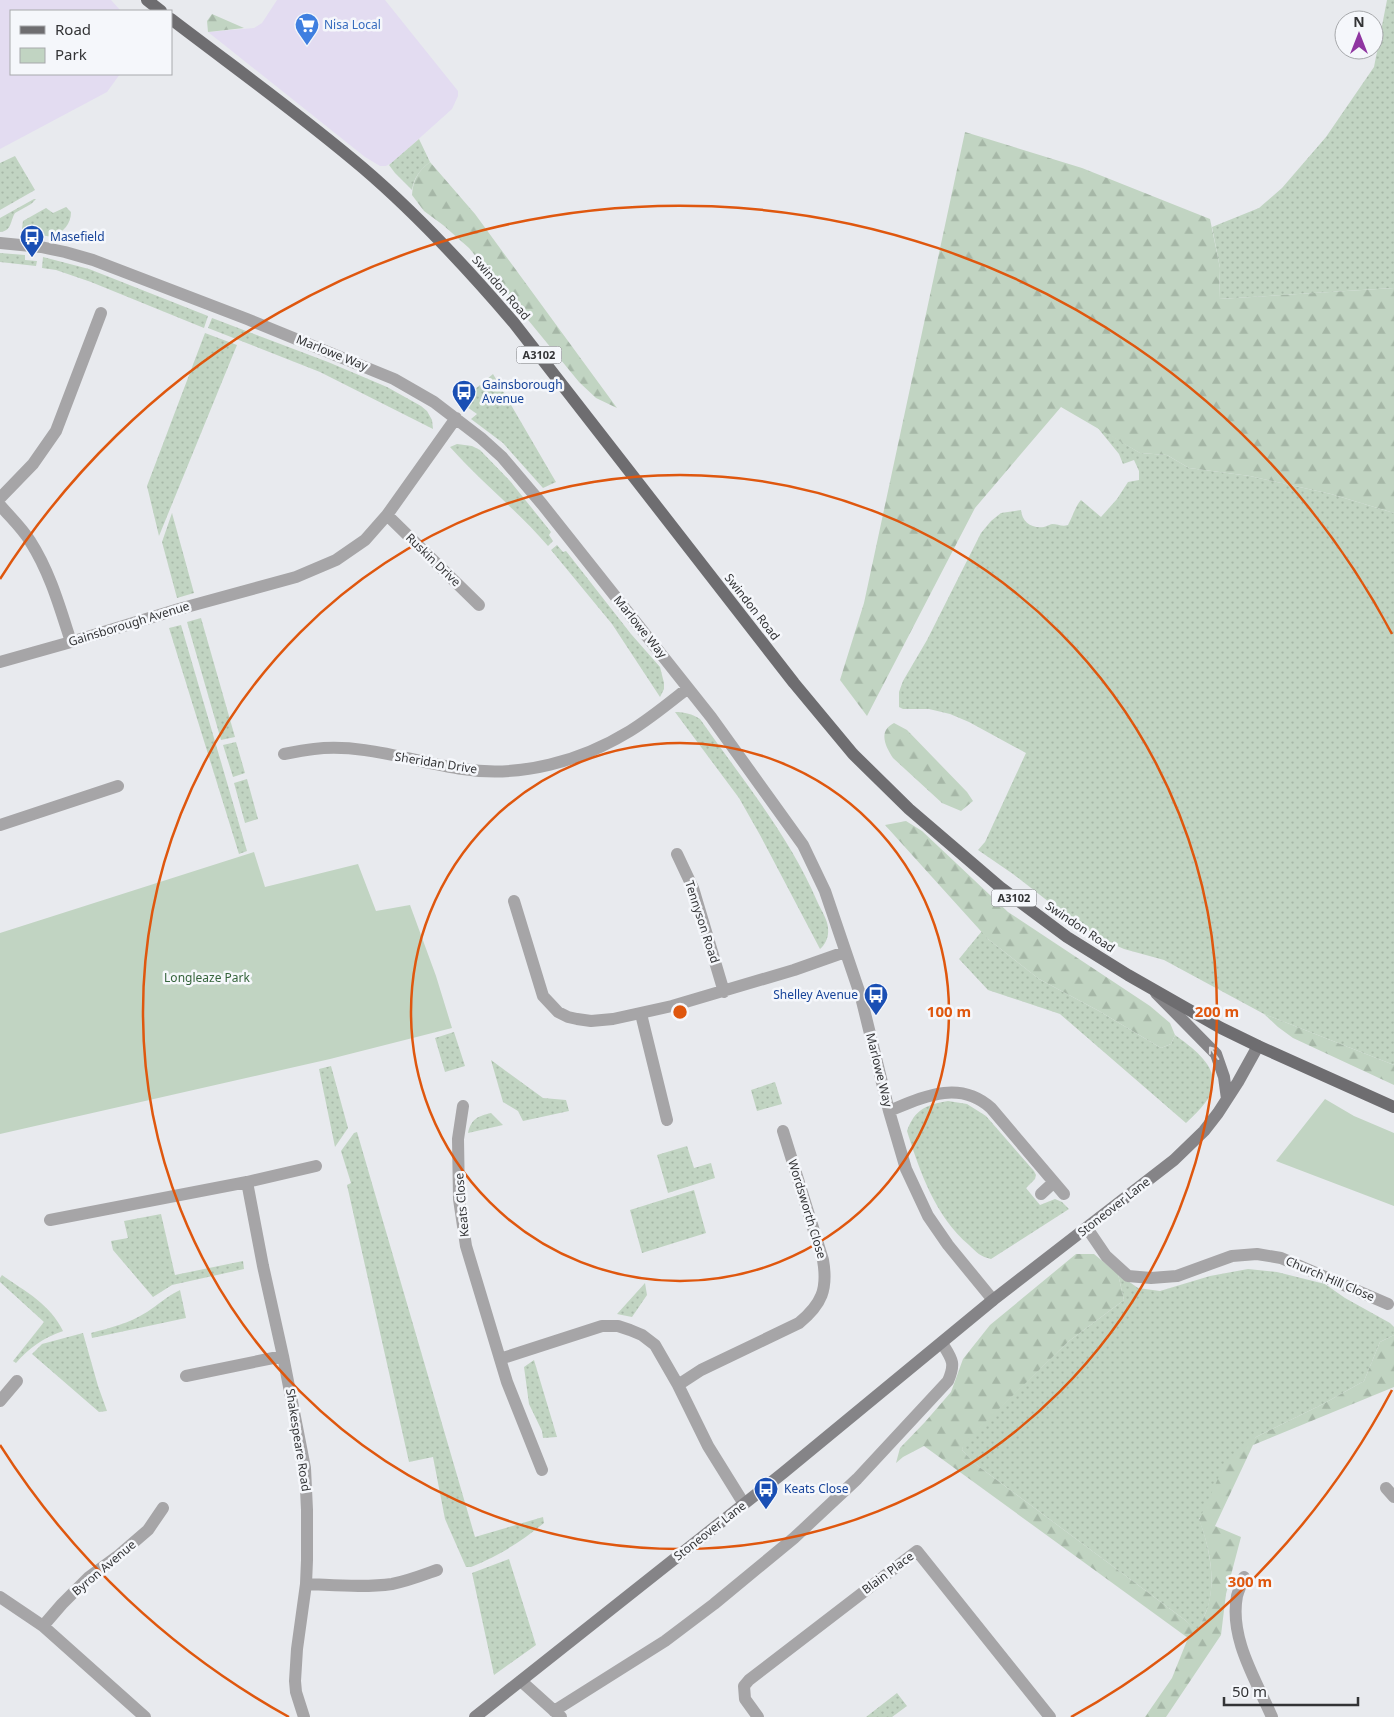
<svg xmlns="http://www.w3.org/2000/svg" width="1394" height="1717" font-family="'Noto Sans',sans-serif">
  <defs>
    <pattern id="grass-dots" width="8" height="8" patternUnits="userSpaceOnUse" patternTransform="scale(1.25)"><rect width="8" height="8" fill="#c1d4c2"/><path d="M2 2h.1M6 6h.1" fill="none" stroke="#a6b7a7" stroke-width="1.8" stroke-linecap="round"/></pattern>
    <pattern id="forest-firs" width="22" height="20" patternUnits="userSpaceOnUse" patternTransform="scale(1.25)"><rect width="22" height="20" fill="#c1d4c2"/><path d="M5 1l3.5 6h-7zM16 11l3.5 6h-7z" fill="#a6b7a7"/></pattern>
  </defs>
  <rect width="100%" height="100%" fill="#e8eaee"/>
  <path fill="#e3dcf1" d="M 0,0 L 111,0 L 121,11 L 11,11 L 11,74 L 120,74 L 107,92 L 0,149 Z
    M 277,0 L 385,0 L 458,91 L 458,96 L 452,109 L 393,162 L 386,166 L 380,166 L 365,157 L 208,32 L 254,28 L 262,23 Z"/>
  <path fill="url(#grass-dots)" d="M 1387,0 L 1394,0 L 1394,288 L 1219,299 L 1220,268 L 1212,227 L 1259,208 L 1282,188 L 1326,137 L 1374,67 Z
    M 419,139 L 430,162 C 420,170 414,177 412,190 L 395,173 L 389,165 Z
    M 15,156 L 35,190 L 0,210 L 0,163 Z
    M 34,199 L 36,199 L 31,204 L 15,213 C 10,221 12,231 0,232 L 0,218 Z
    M 66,207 L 71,212 C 71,225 63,231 53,237 L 27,233 L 22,229 L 23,221 L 46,208 L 53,213 Z
    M 0,253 L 25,255 L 25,260 L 37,261 L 36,266 L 0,262 Z
    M 43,257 L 89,269 L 208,316 L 204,328 L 91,282 L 56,270 L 42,268 Z
    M 212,318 L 328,362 L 387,387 L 421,406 L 427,411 L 432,420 L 433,429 L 320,372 L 208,328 Z
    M 205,333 L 237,345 L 159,536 L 147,486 Z
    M 493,374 L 553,477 L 556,482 L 543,488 L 503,443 L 471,419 L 477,414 L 460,402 Z
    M 1097,427 L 1140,453 L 1167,455 L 1189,468 L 1250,476 L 1331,494 L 1394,513 L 1394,1065 L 1264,1014 L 1164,960 L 1124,949 L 1102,939 L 1076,923 L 1013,874 L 978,850 L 985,842 L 1026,753 L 969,722 L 950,714 L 929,709 L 903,709 L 899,707 L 899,692 L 903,681 L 927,640 L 981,533 L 991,521 L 1001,513 L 1021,510 C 1022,522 1032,529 1044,527 C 1045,527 1051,524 1052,524 C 1058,524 1062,527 1068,525 C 1073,516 1075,507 1081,500 L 1101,517 L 1117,499 L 1128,482 L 1139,480 L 1139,471 L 1134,460 L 1123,464 L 1119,454 Z
    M 457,444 L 472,446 L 480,450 L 510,481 L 551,532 L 549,535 L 553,541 L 548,546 C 518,511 481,482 450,447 Z
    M 172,513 L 194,593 L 177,598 L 162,542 Z
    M 557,545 L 563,552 L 566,551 L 631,634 L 660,667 L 664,683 L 664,689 L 660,697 L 612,624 L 551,550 Z
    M 201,618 L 235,737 L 221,740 L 187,622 Z
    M 181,625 L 247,851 L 239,854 L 169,628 Z
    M 675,712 C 685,712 692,714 700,719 C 741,778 789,835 817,901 C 821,910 828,920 828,929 C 829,937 825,945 820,949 L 760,835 L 739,798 Z
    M 236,742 L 245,773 L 233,777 L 223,745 Z
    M 247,779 L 258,819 L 245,823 L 234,783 Z
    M 982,931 L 988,939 L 1039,979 L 1099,1011 L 1161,1048 L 1171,1044 L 1175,1035 C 1197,1051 1228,1073 1205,1103 C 1200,1110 1193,1116 1186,1123 L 1060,1014 L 988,990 L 959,959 Z
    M 454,1032 L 465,1066 L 445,1072 L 435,1038 Z
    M 491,1060 L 543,1098 L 566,1100 L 569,1111 L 523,1121 L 518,1111 L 503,1102 Z
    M 331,1066 L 348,1128 L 335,1147 L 319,1069 Z
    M 775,1082 L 782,1104 L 757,1111 L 751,1090 Z
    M 948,1101 L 967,1104 L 986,1116 L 1034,1171 L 1036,1175 L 1035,1179 L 1026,1188 L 1040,1205 L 1055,1199 L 1062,1202 L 1069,1209 L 991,1259 C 981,1257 976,1252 969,1245 C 935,1216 920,1172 907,1131 C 915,1109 926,1105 948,1101 Z
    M 491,1113 L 503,1125 L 468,1133 C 471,1119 478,1116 491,1113 Z
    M 357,1132 L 475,1537 L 543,1517 L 544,1523 C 519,1543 500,1555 471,1567 L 466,1567 L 445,1519 L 433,1457 L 409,1462 L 347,1185 L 351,1183 L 341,1151 L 354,1133 Z
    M 687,1146 L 694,1168 L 711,1163 L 715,1178 L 668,1193 L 657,1155 Z
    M 694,1190 L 706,1233 L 642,1253 L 630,1210 Z
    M 161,1214 L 175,1275 L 243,1261 L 244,1269 L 172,1285 L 153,1297 L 113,1250 L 111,1241 L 128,1238 L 124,1221 Z
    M 1248,1269 L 1277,1272 L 1325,1284 L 1345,1298 L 1390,1323 L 1394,1327 L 1394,1335 L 1380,1342 L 1364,1381 L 1323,1404 L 1256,1437 L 1199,1519 C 1209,1545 1216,1579 1208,1607 C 1205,1615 1201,1623 1197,1632 L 1185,1620 L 974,1463 L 962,1450 L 963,1443 L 1069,1341 L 1124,1300 L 1118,1274 L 1138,1288 L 1160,1291 L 1210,1276 Z
    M 2,1275 C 26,1292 50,1304 63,1331 C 43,1338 30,1347 16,1363 L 13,1361 L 44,1322 L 0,1282 L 0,1278 Z
    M 645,1283 L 647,1295 L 632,1317 L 617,1314 Z
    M 180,1290 L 186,1318 L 92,1338 L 91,1333 C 110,1328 130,1323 147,1312 C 158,1305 167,1296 180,1290 Z
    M 83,1333 L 98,1386 L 107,1411 L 99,1412 L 32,1354 L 42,1344 Z
    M 534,1360 L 557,1437 L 543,1438 L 542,1431 L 529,1404 L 524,1367 Z
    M 509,1559 L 536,1645 L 494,1675 L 472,1573 Z
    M 897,1693 L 907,1706 L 892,1717 L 866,1717 Z"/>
  <path fill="url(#forest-firs)" d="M 212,14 L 244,28 L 208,32 L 207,21 Z
    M 965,132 L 1082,168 L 1210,219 L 1220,268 L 1219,299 L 1394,288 L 1394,513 L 1331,494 L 1250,476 L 1189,468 L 1167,455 L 1140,453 L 1061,407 L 975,508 L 867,716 L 840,680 L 864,603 Z
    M 430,162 L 475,214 L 617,408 L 596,398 L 579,382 L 469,248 L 443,225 L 424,211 L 412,195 C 413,180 418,171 430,162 Z
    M 894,723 L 907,730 L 967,792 L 973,801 L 961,811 L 942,803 L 893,758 C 885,746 878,731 894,723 Z
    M 906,821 L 922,831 L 1008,912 L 1150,1006 L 1170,1023 L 1175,1035 L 1171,1044 L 1161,1048 L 1099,1011 L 1039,979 L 988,939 L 885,825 Z
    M 1264,1014 L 1394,1065 L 1394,1085 L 1293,1038 L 1278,1027 Z
    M 1076,1254 L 1094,1254 L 1118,1274 L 1124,1300 L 1069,1341 L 964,1443 L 962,1450 L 974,1463 L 1185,1620 L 1197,1631 C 1201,1623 1206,1614 1208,1606 C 1216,1578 1209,1545 1199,1520 L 1222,1470 L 1256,1437 L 1323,1404 L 1364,1381 L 1380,1342 L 1394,1335 L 1394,1387 L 1253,1445 L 1215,1526 L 1241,1537 L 1226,1594 L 1221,1635 L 1166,1717 L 1145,1717 L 1172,1678 L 1188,1638 L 924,1446 L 903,1457 L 896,1463 L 900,1448 L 925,1422 L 951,1392 L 963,1359 L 990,1325 Z"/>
  <path fill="#c1d4c2" d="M 254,852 L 265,887 L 358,864 L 376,911 L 410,905 L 436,976 L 452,1028 L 330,1059 L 0,1134 L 0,933 Z
    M 1325,1099 L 1354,1116 L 1394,1133 L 1394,1206 L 1276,1161 Z"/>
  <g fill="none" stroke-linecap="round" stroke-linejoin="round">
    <path stroke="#a6a5a7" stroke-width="12" d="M 0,243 L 41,247 L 65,252 L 93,260 L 247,319 L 394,379 L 434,402 L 481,438 L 502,457 L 542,504 L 711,717 L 803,845 L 825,891 L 861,997 L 889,1111 L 906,1169 L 928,1216 L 948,1245 L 993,1300
      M 0,498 L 33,464 L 56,431 L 101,313
      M 0,505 C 10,517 22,528 30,541 C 50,572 60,608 71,642
      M 387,515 L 479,605
      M 0,662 L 71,642 L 179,609 L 296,577 L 336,560 L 365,540 L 387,515 L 456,418
      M 284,754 C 294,752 304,750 314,749 C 364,743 414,762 463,769 C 521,778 581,761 630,731 C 651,718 669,703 688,688
      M 0,825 L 118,786
      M 677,854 L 693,888 L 724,992
      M 514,901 L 543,996 L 558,1012 L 568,1017 L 577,1019 L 591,1021 L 613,1019 L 672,1006 L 794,970 L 845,952
      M 641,1014 L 667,1120
      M 463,1106 L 458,1139 L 459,1199 L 466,1246 L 507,1382 L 542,1470
      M 889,1111 C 923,1097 959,1079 991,1108 L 1064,1194
      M 247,1182 L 263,1266 L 283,1356 L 305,1468 L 307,1510 L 307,1560 L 306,1584 L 297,1649 L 295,1681 L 296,1692 L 304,1717
      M 1041,1194 L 1054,1182
      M 50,1220 L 247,1182 L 316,1166
      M 1087,1228 L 1106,1256 L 1128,1276 L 1151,1278 L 1177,1276 L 1232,1256 L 1257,1254 L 1281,1258 L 1388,1304
      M 500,1359 L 602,1326 L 618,1326 L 630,1330 L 642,1335 L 655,1345 L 678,1385 L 708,1446 L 744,1504
      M 186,1376 L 283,1356
      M 678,1385 L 701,1370 L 799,1323 C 822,1304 828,1289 823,1260 L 783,1131
      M 0,1401 L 17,1381
      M 1386,1488 L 1394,1497
      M 1244,1577 C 1242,1583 1239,1589 1237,1596 C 1229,1638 1256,1680 1272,1717
      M 306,1584 C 334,1585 364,1588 392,1584 C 408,1581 423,1575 437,1570
      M 0,1597 L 43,1626 L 145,1717
      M 43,1626 L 62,1604 L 89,1577 L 119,1555 L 148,1530 L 163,1508
      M 521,1681 L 561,1717
      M 554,1711 L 665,1641 L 714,1604 L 794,1538 L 857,1479 L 948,1381 C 956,1363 952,1359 942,1343
      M 758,1717 L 745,1699 L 744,1686 L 749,1680 L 917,1551 L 1050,1717"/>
    <path stroke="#858487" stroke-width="12" d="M 1156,993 L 1216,1054 L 1224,1077 L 1227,1099
      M 475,1717 L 783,1473 L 993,1300 L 1174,1160 L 1204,1131 L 1218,1113 L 1238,1082 L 1258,1046"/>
    <path stroke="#6e6d70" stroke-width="12" d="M 147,0 L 161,11
      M 171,19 C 235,68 301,115 363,168 C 418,215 467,268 514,323 L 794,683 L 853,754 L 909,809 L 1000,887 L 1067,937 L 1128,975 L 1221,1028 L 1258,1046 L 1394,1107"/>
  </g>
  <defs><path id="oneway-shaft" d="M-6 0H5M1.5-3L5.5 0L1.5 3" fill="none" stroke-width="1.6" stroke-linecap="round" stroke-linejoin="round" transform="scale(1.25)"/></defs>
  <use stroke="#d9dade" href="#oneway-shaft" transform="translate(1214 1053) rotate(-126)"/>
  <g fill="none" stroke="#df570e" stroke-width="2.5">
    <circle cx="680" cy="1012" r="269"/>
    <circle cx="680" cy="1012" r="537"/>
    <path d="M1392 1390A806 806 0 0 1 1071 1717M289 1717A806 806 0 0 1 0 1445M0 579A806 806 0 0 1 1392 634"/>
  </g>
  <defs>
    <symbol id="supermarket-pin" viewBox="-11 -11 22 30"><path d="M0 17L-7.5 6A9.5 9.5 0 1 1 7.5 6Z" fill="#3f7fe0" stroke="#f5f7fb"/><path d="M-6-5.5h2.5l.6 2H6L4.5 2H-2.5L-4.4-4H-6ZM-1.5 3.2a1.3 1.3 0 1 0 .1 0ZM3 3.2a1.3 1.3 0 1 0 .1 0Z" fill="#fff"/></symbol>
    <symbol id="bus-pin" viewBox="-11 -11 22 30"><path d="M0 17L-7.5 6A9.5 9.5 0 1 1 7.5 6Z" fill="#1a4fb4" stroke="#f5f7fb"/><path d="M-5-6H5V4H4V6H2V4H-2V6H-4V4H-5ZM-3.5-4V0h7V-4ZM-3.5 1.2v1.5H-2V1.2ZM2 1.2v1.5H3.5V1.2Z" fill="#fff"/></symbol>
  </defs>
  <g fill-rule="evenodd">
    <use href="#supermarket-pin" x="293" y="11" width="28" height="38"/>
    <use href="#bus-pin" x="18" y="223" width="28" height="38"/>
    <use href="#bus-pin" x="450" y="378" width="28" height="38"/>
    <use href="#bus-pin" x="862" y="981" width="28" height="38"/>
    <use href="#bus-pin" x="752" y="1475" width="28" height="38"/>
  </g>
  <g text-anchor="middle" stroke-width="5" stroke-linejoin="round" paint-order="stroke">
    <g fill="#f5f7fb" stroke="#6d6e71" stroke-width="1">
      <rect x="516.5" y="346.5" width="45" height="17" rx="4"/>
      <rect x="991.5" y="889.5" width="45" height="17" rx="4"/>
    </g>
    <g font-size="11" font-weight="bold" fill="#333436">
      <text x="539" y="359">A3102</text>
      <text x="1014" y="902">A3102</text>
    </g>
    <g font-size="12" fill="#366cbe" stroke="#f5f7fb" text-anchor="start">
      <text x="324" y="29">Nisa Local</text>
    </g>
    <g font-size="12" fill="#164399" stroke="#f5f7fb" text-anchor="start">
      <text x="50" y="241">Masefield</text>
      <text x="482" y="389">Gainsborough<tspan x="482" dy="14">Avenue</tspan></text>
      <text x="858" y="999" text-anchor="end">Shelley Avenue</text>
      <text x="784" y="1493">Keats Close</text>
    </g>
    <g font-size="12" fill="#333436" stroke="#f5f7fb">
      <text transform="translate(501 288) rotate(49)" y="4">Swindon Road</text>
      <text transform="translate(332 353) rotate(22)" y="4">Marlowe Way</text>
      <text transform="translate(433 560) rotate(44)" y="4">Ruskin Drive</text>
      <text transform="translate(752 607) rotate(52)" y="4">Swindon Road</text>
      <text transform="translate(129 624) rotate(-17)" y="4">Gainsborough Avenue</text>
      <text transform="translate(640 627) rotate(51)" y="4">Marlowe Way</text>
      <text transform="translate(436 763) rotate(9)" y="4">Sheridan Drive</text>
      <text transform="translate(702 922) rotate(72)" y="4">Tennyson Road</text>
      <text transform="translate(1080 927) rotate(34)" y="4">Swindon Road</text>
      <text transform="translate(879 1070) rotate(76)" y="4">Marlowe Way</text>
      <text transform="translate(462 1205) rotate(-95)" y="4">Keats Close</text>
      <text transform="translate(1114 1207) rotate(-38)" y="4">Stoneover Lane</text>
      <text transform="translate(807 1209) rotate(73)" y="4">Wordsworth Close</text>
      <text transform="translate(1330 1279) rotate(23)" y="4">Church Hill Close</text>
      <text transform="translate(298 1440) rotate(81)" y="4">Shakespeare Road</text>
      <text transform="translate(710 1531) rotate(-38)" y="4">Stoneover Lane</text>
      <text transform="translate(104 1568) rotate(-40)" y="4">Byron Avenue</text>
      <text transform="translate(888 1573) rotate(-37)" y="4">Blain Place</text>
    </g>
    <g font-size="12" fill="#35643b" stroke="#f5f7fb">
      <text x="207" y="982">Longleaze Park</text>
    </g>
  </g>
  <circle cx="680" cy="1012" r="8" fill="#df570e" stroke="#f5f7fb" stroke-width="2.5"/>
  <g font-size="15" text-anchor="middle" font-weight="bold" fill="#df570e" stroke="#f5f7fb" stroke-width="5" stroke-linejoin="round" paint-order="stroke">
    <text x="949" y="1017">100 m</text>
    <text x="1217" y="1017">200 m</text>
    <text x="1250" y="1587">300 m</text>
  </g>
  <rect x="10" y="10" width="162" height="65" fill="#f5f7fb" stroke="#a7a9ac"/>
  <rect x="20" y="26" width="25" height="8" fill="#6e6d70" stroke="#a7a9ac"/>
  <text x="55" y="35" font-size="15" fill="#333436">Road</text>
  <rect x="20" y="48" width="25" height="15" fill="#c1d4c2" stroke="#a7a9ac"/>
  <text x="55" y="60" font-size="15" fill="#333436">Park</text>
  <g transform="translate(1359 35)"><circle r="24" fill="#f5f7fb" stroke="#a7a9ac"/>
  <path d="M0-4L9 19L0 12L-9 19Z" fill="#8f35a1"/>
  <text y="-8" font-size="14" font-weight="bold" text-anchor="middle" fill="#333436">N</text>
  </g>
  <path d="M1224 1697v8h134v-8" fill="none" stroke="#333436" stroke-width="2.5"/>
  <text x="1232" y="1697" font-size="15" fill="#333436" stroke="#f5f7fb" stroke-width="4" paint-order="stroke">50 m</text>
</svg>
